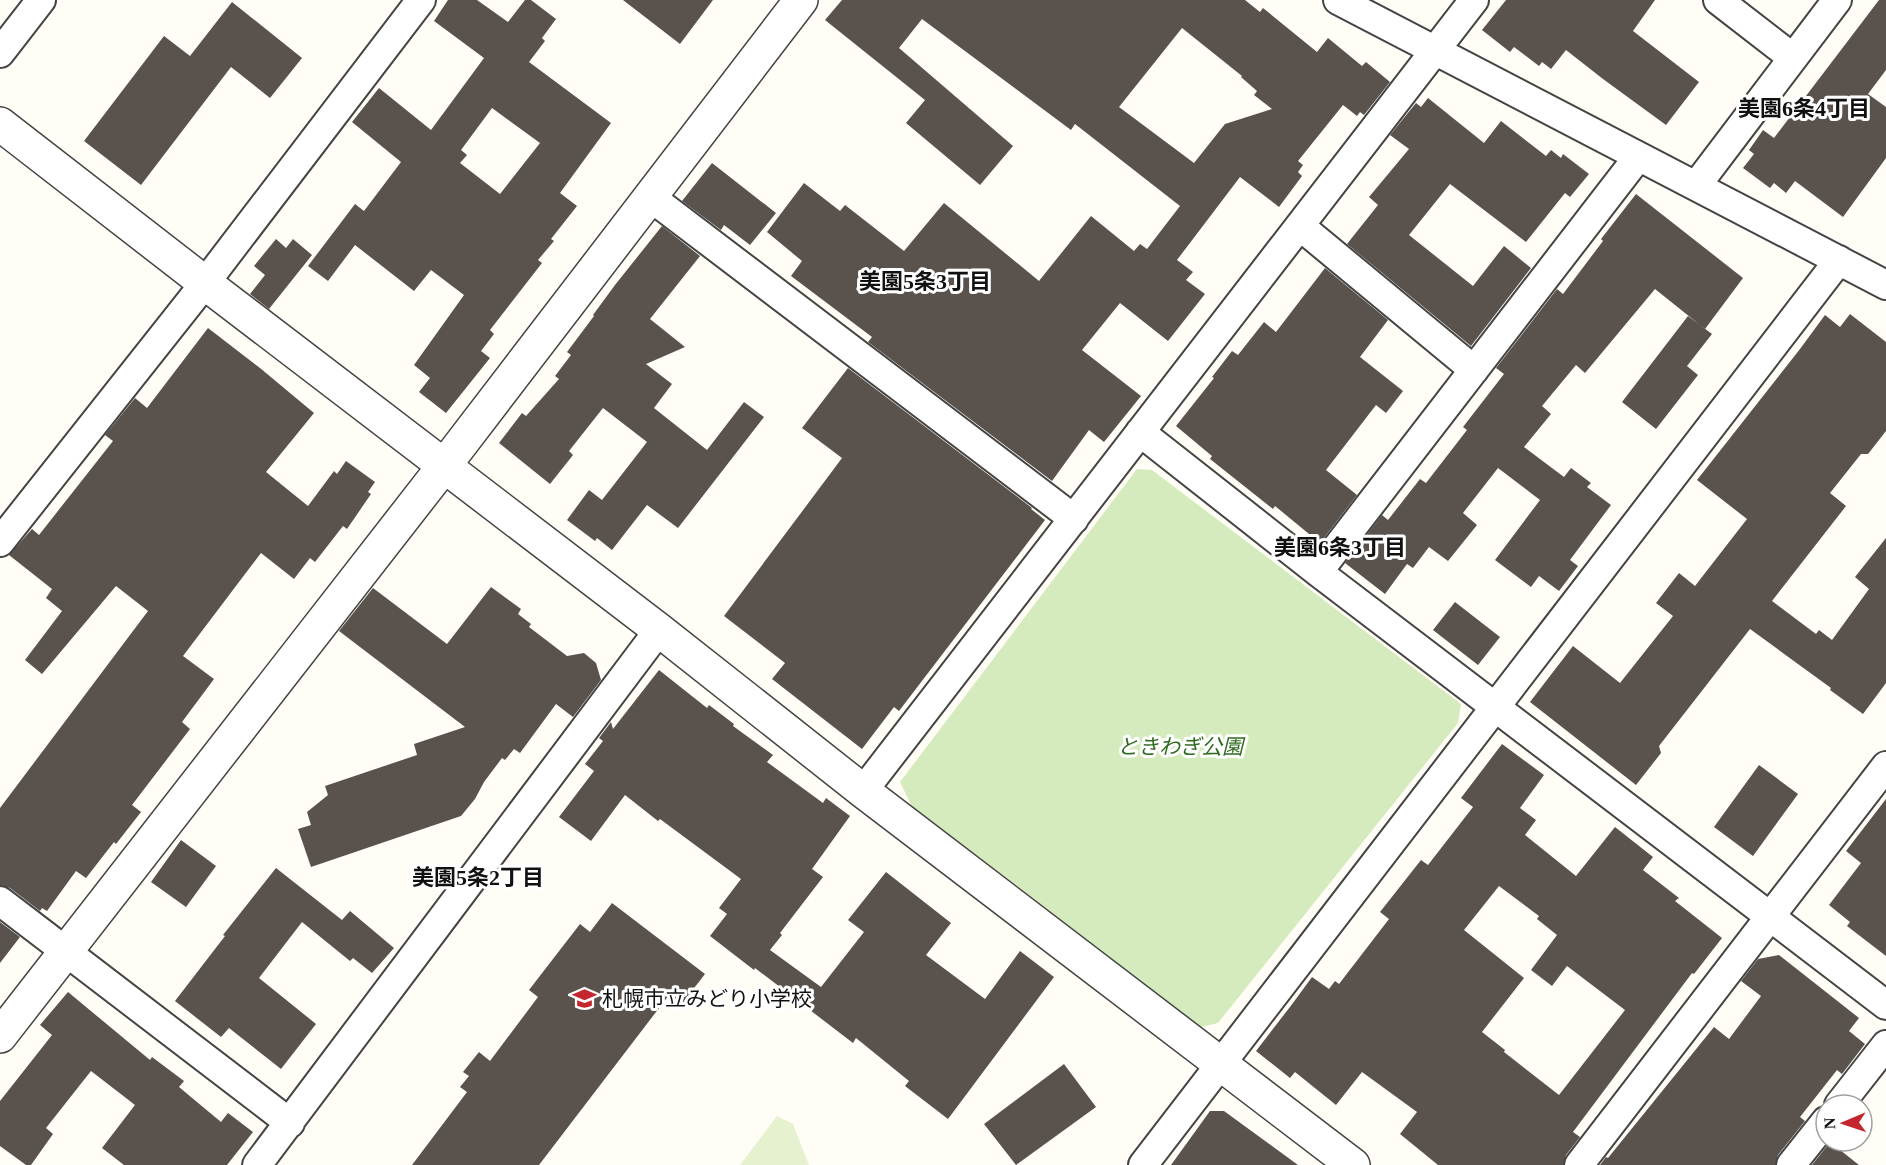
<svg xmlns="http://www.w3.org/2000/svg" width="1886" height="1165" font-family="'Times New Roman','Noto Sans JP',serif">
  <rect width="100%" height="100%" fill="#fffdf5"/>
  <path fill="#d5ebbd" d="M 1137,469 L 1152,470 L 1461,704 L 1458,723 L 1218,1023 L 1201,1027 L 914,811 L 900,782 Z"/>
  <path fill="#e6f2cf" d="M 777,1116 L 793,1124 L 809,1165 L 740,1165 Z"/>
  <path fill="#5a524d" fill-rule="evenodd" d="M 448,0 L 477,0 L 508,22 L 525,0 L 531,0 L 556,19 L 542,38 L 545,41 L 529,62 L 611,123 L 560,193 L 577,206 L 551,239 L 554,241 L 538,260 L 542,263 L 490,330 L 494,334 L 481,351 L 490,358 L 446,413 L 419,392 L 430,378 L 414,365 L 464,295 L 431,270 L 414,291 L 355,245 L 328,281 L 308,266 L 355,204 L 364,211 L 401,162 L 352,122 L 379,88 L 431,130 L 484,58 L 434,21 ZM 492,108 L 540,143 L 500,194 L 460,163 L 467,155 L 461,150 Z
    M 623,0 L 713,0 L 680,44 Z
    M 842,0 L 1245,0 L 1260,12 L 1263,8 L 1317,52 L 1328,38 L 1362,66 L 1366,62 L 1390,82 L 1364,115 L 1360,112 L 1357,116 L 1343,105 L 1298,161 L 1303,165 L 1298,172 L 1302,176 L 1279,207 L 1240,177 L 1177,260 L 1193,272 L 1186,280 L 1205,294 L 1168,341 L 1120,303 L 1082,350 L 1141,396 L 1104,442 L 1089,430 L 1052,481 L 868,342 L 872,337 L 791,276 L 802,261 L 767,232 L 804,183 L 840,211 L 845,205 L 904,251 L 944,203 L 1039,281 L 1091,216 L 1134,251 L 1140,244 L 1147,249 L 1180,206 L 1075,124 L 1071,130 L 922,19 L 899,48 L 1013,146 L 980,185 L 906,123 L 925,100 L 825,20 ZM 1182,28 L 1242,76 L 1241,77 L 1257,91 L 1254,95 L 1272,109 L 1225,124 L 1194,163 L 1119,107 Z
    M 1506,0 L 1655,0 L 1633,31 L 1699,82 L 1666,125 L 1603,79 L 1566,50 L 1551,69 L 1542,62 L 1539,66 L 1514,47 L 1510,52 L 1482,30 Z
    M 1879,0 L 1886,0 L 1886,70 L 1868,94 L 1886,107 L 1886,158 L 1843,217 L 1795,181 L 1786,193 L 1774,183 L 1770,188 L 1743,168 L 1754,154 L 1749,150 L 1763,130 L 1774,138 Z
    M 232,2 L 302,58 L 270,98 L 231,67 L 141,185 L 84,141 L 164,36 L 190,56 Z
    M 1428,98 L 1484,143 L 1501,121 L 1546,156 L 1551,150 L 1561,158 L 1563,154 L 1589,174 L 1570,197 L 1565,193 L 1526,242 L 1450,184 L 1409,235 L 1473,286 L 1504,246 L 1531,268 L 1471,346 L 1347,244 L 1378,205 L 1369,197 L 1409,149 L 1390,135 L 1416,103 L 1421,107 Z
    M 712,163 L 776,213 L 750,245 L 724,225 L 721,230 L 682,201 Z
    M 1636,194 L 1743,278 L 1705,329 L 1655,289 L 1585,373 L 1576,365 L 1542,406 L 1551,414 L 1524,447 L 1564,477 L 1571,468 L 1591,483 L 1587,487 L 1611,505 L 1570,560 L 1578,566 L 1559,591 L 1539,576 L 1531,587 L 1495,560 L 1540,500 L 1498,468 L 1463,513 L 1477,525 L 1448,561 L 1429,547 L 1413,568 L 1407,564 L 1385,594 L 1345,563 L 1382,515 L 1388,520 L 1420,479 L 1426,483 L 1467,430 L 1463,427 L 1504,374 L 1496,368 L 1557,289 L 1563,294 L 1603,241 L 1601,239 Z
    M 662,226 L 700,256 L 650,319 L 685,347 L 646,364 L 672,384 L 654,408 L 707,450 L 744,402 L 764,417 L 678,528 L 647,505 L 612,550 L 597,538 L 595,541 L 567,520 L 589,490 L 602,500 L 647,442 L 603,408 L 569,451 L 573,455 L 550,484 L 499,443 L 522,413 L 526,416 L 559,379 L 555,376 L 571,355 L 567,352 L 594,316 L 593,315 L 615,285 Z
    M 276,239 L 286,248 L 293,239 L 312,255 L 269,309 L 250,294 L 265,275 L 254,266 Z
    M 1325,268 L 1388,320 L 1360,357 L 1403,391 L 1386,413 L 1376,405 L 1326,470 L 1357,495 L 1320,543 L 1275,506 L 1273,509 L 1210,459 L 1212,456 L 1176,426 L 1214,378 L 1212,377 L 1232,351 L 1238,355 L 1264,322 L 1276,332 Z
    M 1850,314 L 1886,342 L 1886,431 L 1868,454 L 1861,454 L 1830,493 L 1846,506 L 1772,601 L 1816,634 L 1819,630 L 1832,640 L 1869,589 L 1855,577 L 1886,538 L 1886,683 L 1863,714 L 1830,690 L 1831,688 L 1750,629 L 1659,746 L 1661,753 L 1636,785 L 1530,702 L 1573,646 L 1620,683 L 1673,616 L 1656,603 L 1679,573 L 1695,586 L 1747,519 L 1697,480 L 1800,349 L 1825,315 L 1840,327 Z
    M 1688,316 L 1712,334 L 1687,366 L 1698,375 L 1656,429 L 1622,402 Z
    M 208,328 L 260,368 L 314,413 L 266,472 L 308,506 L 334,471 L 337,474 L 346,461 L 375,482 L 368,492 L 371,494 L 347,529 L 343,526 L 315,562 L 310,558 L 294,579 L 261,553 L 183,656 L 214,679 L 182,722 L 190,729 L 132,805 L 141,812 L 116,844 L 114,842 L 86,878 L 76,871 L 47,911 L 42,908 L 40,911 L 10,888 L 0,885 L 0,808 L 148,611 L 116,586 L 42,674 L 25,660 L 62,611 L 46,598 L 52,589 L 9,555 L 32,529 L 39,535 L 113,441 L 105,435 L 135,398 L 147,408 Z
    M 848,368 L 1032,508 L 1031,509 L 1045,520 L 899,711 L 894,707 L 862,749 L 772,679 L 785,663 L 724,616 L 842,458 L 802,428 Z
    M 491,587 L 521,609 L 518,614 L 531,624 L 529,627 L 567,656 L 584,653 L 596,663 L 601,680 L 573,717 L 556,704 L 520,753 L 514,749 L 505,760 L 502,758 L 484,782 L 475,799 L 461,816 L 311,867 L 298,829 L 311,825 L 307,812 L 328,795 L 325,786 L 417,755 L 414,744 L 465,727 L 339,631 L 373,588 L 447,644 Z
    M 1455,602 L 1500,637 L 1478,665 L 1433,630 Z
    M 659,670 L 707,708 L 709,705 L 734,724 L 733,726 L 773,755 L 767,762 L 823,803 L 826,798 L 850,816 L 812,869 L 823,877 L 780,933 L 782,935 L 770,950 L 821,987 L 864,932 L 848,920 L 886,872 L 951,923 L 926,955 L 985,999 L 1020,951 L 1054,977 L 948,1119 L 905,1086 L 909,1081 L 856,1038 L 853,1043 L 755,968 L 754,970 L 710,936 L 727,914 L 719,908 L 741,879 L 660,819 L 658,821 L 625,795 L 591,841 L 559,817 L 594,771 L 585,764 L 603,741 L 599,738 L 611,722 L 613,729 Z
    M 1502,744 L 1544,775 L 1520,808 L 1536,820 L 1525,835 L 1576,876 L 1615,827 L 1653,857 L 1643,870 L 1679,898 L 1675,901 L 1722,938 L 1694,974 L 1692,973 L 1573,1132 L 1580,1137 L 1566,1155 L 1563,1165 L 1438,1165 L 1400,1134 L 1417,1112 L 1362,1072 L 1336,1105 L 1295,1072 L 1290,1078 L 1256,1051 L 1293,1003 L 1312,977 L 1329,989 L 1335,981 L 1339,984 L 1389,919 L 1380,912 L 1421,860 L 1428,865 L 1473,807 L 1461,798 ZM 1499,886 L 1539,916 L 1537,919 L 1557,935 L 1531,970 L 1552,986 L 1567,966 L 1625,1010 L 1559,1095 L 1504,1052 L 1505,1050 L 1482,1032 L 1524,978 L 1464,930 Z
    M 1759,765 L 1798,794 L 1753,856 L 1714,827 Z
    M 1886,799 L 1886,956 L 1847,926 L 1850,922 L 1829,905 L 1861,863 L 1846,851 Z
    M 181,840 L 216,866 L 186,907 L 151,882 Z
    M 276,868 L 342,920 L 350,911 L 394,948 L 372,973 L 353,958 L 350,961 L 302,922 L 259,978 L 316,1024 L 281,1069 L 229,1028 L 221,1037 L 175,1001 L 225,936 L 223,935 Z
    M 612,903 L 705,974 L 681,1005 L 669,995 L 539,1165 L 412,1165 L 467,1092 L 460,1087 L 469,1076 L 463,1072 L 479,1052 L 490,1061 L 538,997 L 529,990 L 580,924 L 590,932 Z
    M 0,922 L 20,937 L 0,963 Z
    M 1779,955 L 1859,1018 L 1849,1031 L 1865,1044 L 1842,1074 L 1837,1070 L 1800,1117 L 1805,1121 L 1778,1155 L 1775,1165 L 1600,1165 L 1606,1157 L 1608,1158 L 1714,1027 L 1729,1039 L 1761,996 L 1741,981 L 1758,959 Z
    M 68,992 L 150,1060 L 152,1057 L 184,1081 L 179,1087 L 221,1122 L 228,1113 L 253,1132 L 227,1165 L 124,1165 L 102,1148 L 135,1105 L 91,1071 L 46,1128 L 53,1134 L 31,1165 L 26,1165 L 0,1146 L 0,1101 L 52,1035 L 40,1025 Z
    M 1064,1064 L 1096,1107 L 1016,1165 L 984,1124 Z
    M 1210,1111 L 1224,1111 L 1298,1165 L 1171,1165 Z
    M 1830,1142 L 1859,1165 L 1812,1165 Z"/>
  <g fill="none" stroke-linecap="round" stroke-linejoin="round">
    <defs>
      <path id="minor" d="M 1338,0 L 1886,285
        M 1718,0 L 1793,58
        M 0,53 L 41,0
        M 1696,186 L 1837,0
        M 649,196 L 1074,519
        M 1300,226 L 1474,370
        M 1140,432 L 1318,572 L 1886,1005
        M 0,542 L 205,283 L 421,0
        M 1318,572 L 1638,157
        M 863,791 L 1474,0
        M 0,901 L 290,1123
        M 1839,1105 L 1886,1045
        M 257,1165 L 659,630
        M 1143,1165 L 1839,260
        M 1579,1165 L 1886,766
        M 1791,1165 L 1826,1121"/>
      <path id="tertiary" d="M 0,124 L 205,283 L 659,630 L 863,791 L 1353,1165
        M 0,1036 L 444,466 L 801,0"/>
    </defs>
    <use href="#minor" stroke="#444" stroke-width="32"/>
    <use href="#tertiary" stroke="#444" stroke-width="36"/>
    <use href="#minor" stroke="#fff" stroke-width="28"/>
    <use href="#tertiary" stroke="#fff" stroke-width="33"/>
  </g>
  <defs>
    <symbol id="school-bare" viewBox="-9 -9 18 18"><path d="M0-5L7-2L0 1L-7-2ZM-4 1L0 2.5L4 1V4Q0 6-4 4Z" fill="#c4262e" stroke="#fff" stroke-width="2.5" paint-order="stroke"/></symbol>
  </defs>
  <g fill-rule="evenodd">
    <use href="#school-bare" x="568" y="982" width="33" height="33"/>
  </g>
  <g text-anchor="middle" stroke-width="6" stroke-linejoin="round" paint-order="stroke">
    <g font-size="21" font-style="italic" fill="#2f6b1f" stroke="#fff">
      <text x="1180" y="754">ときわぎ公園</text>
    </g>
    <g font-size="21" fill="#111" stroke="#fff" text-anchor="start">
      <text x="602" y="1006">札幌市立みどり小学校</text>
    </g>
    <g font-size="22" font-weight="bold" fill="#111" stroke="#fff">
      <text x="1804" y="116">美園6条4丁目</text>
      <text x="925" y="289">美園5条3丁目</text>
      <text x="1340" y="555">美園6条3丁目</text>
      <text x="478" y="885">美園5条2丁目</text>
    </g>
  </g>
  <g transform="translate(1844 1123) rotate(268)"><circle r="28" fill="#ffffff" stroke="#a0a0a0" stroke-width="1.5"/>
  <path d="M0-4.5L10 22L0 15L-10 22Z" fill="#c4262e"/>
  <text y="-9" font-size="16" font-weight="bold" text-anchor="middle" fill="#111111">N</text>
  </g>
</svg>
